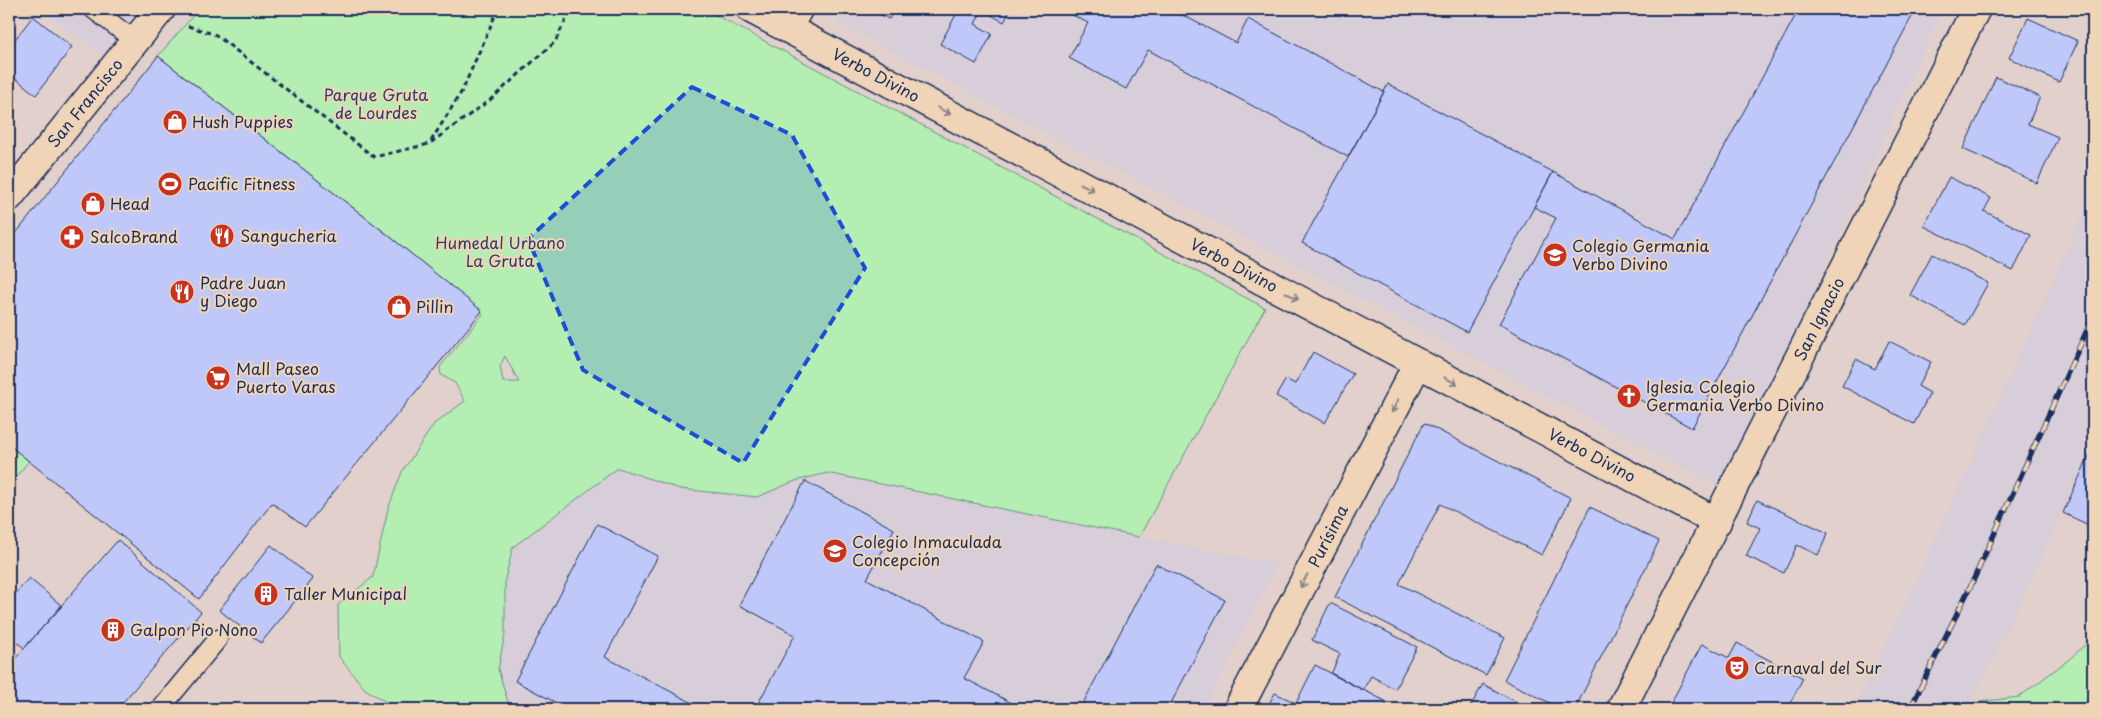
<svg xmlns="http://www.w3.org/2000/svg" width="2102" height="718" font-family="'Playpen Sans',sans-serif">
  <rect width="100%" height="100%" fill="#e1d0cb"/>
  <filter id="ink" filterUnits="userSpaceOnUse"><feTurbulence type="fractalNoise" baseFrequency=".02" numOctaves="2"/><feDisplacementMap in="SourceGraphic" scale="10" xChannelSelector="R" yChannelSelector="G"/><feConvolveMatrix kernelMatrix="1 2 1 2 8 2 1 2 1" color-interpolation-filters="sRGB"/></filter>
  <g filter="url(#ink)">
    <path fill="#d7ced9" d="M 40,9 L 142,9 L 104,57 Z
      M 843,9 L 1942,9 L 1724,489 L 836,22 Z
      M 2093,192 L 2093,443 L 2061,514 L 2008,629 L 1967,709 L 1853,709 L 1888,641 L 1962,482 Z
      M 536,414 L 1139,537 L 1277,564 L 1204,709 L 374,709 Z"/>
    <path fill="#b5eeb2" stroke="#688e88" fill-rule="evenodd" d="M 199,9 L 704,9 L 1265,308 L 1139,537 L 827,473 L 795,481 L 757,497 L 680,489 L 618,468 L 513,547 L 505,579 L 505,634 L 498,669 L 510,709 L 397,709 L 365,689 L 339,657 L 338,605 L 373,577 L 388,509 L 402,472 L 434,424 L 465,401 L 455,383 L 441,375 L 440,367 L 483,314 L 388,235 L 158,56 ZM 505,356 L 519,382 L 503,382 L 500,366 Z
      M 9,445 L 29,461 L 9,485 Z
      M 2093,638 L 2093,709 L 1967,709 L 1971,703 L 2019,697 L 2067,661 Z"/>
    <path fill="#bfc8f9" stroke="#1b2f5e" d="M 869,9 L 894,9 L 889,19 Z
      M 959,9 L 1011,9 L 1004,22 L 982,10 L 975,24 L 992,34 L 976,64 L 940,44 Z
      M 1061,9 L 1171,9 L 1236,43 L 1248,19 L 1384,92 L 1348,157 L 1148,50 L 1126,89 L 1069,58 L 1088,23 Z
      M 1799,9 L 1916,9 L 1692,428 L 1499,324 L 1556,218 L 1534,207 L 1553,172 L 1675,239 Z
      M 2074,9 L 2093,9 L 2093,18 Z
      M 33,16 L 72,47 L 36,95 L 9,73 L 9,47 Z
      M 2028,18 L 2078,41 L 2059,82 L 2009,58 Z
      M 158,56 L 388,235 L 482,311 L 305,527 L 272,503 L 199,599 L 9,445 L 9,242 Z
      M 1996,77 L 2040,97 L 2028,124 L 2058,137 L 2037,183 L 1963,149 Z
      M 1388,84 L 1553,172 L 1467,332 L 1302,243 Z
      M 1949,177 L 1991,198 L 1984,211 L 2031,235 L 2013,271 L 1924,226 Z
      M 1932,254 L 1988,283 L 1965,325 L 1910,295 Z
      M 1889,341 L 1931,362 L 1918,386 L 1930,393 L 1914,424 L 1842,386 L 1856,359 L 1875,369 Z
      M 1313,352 L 1353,374 L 1325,423 L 1276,396 L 1286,379 L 1295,384 Z
      M 1424,423 L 1571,498 L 1542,555 L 1440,504 L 1399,584 L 1505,638 L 1486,675 L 1335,597 Z
      M 2093,447 L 2093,527 L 2063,513 Z
      M 805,481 L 894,529 L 867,579 L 984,642 L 964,678 L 1023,709 L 755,709 L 795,635 L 739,605 Z
      M 1757,500 L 1828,533 L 1818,555 L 1797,545 L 1784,573 L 1746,556 L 1760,528 L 1747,522 Z
      M 1590,507 L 1659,541 L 1575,709 L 1562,709 L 1504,680 Z
      M 597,524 L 658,556 L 605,657 L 704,709 L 568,709 L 515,681 Z
      M 118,540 L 201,612 L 117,709 L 9,709 L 9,666 Z
      M 271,545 L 313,579 L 261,643 L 219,610 Z
      M 1156,564 L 1225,600 L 1168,709 L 1080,709 Z
      M 29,578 L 62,606 L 24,648 L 9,635 L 9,601 Z
      M 1330,603 L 1417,647 L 1395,689 L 1371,676 L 1363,690 L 1331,674 L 1340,654 L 1312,640 Z
      M 1737,643 L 1803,678 L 1787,709 L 1679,709 L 1670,705 L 1702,644 L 1729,658 Z
      M 1315,665 L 1387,702 L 1384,709 L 1266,709 L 1275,693 L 1296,703 Z
      M 1483,684 L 1529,709 L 1469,709 Z"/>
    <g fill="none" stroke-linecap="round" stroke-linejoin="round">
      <defs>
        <path id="lane" d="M 93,9 L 135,41
          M 792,30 L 804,9
          M 160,709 L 218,639"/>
        <path id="street" d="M 751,9 L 1717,522
          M 1238,709 L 1418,363"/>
        <path id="secondary" d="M 9,197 L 161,9
          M 1621,709 L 1976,9"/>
      </defs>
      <use href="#lane" stroke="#1b2f5e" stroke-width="21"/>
      <use href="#street" stroke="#1b2f5e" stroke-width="31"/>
      <use href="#secondary" stroke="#1b2f5e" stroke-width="31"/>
      <path stroke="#1b2f5e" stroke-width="3" stroke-dasharray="5 4" stroke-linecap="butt" d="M 188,26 L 216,35 L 374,157 L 429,144 L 490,100 L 555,42 L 571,9
        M 431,141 L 462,91 L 498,9"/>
      <use href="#lane" stroke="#f0d4b7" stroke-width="18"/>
      <use href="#street" stroke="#f0d4b7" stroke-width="28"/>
      <use href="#secondary" stroke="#f0d4b7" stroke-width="28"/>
      <defs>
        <path id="rail" d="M 1910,709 L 1972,583 L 2093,317"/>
      </defs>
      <use href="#rail" stroke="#1b2f5e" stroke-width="5.5"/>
      <use href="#rail" stroke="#f0d4b7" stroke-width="4" stroke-dasharray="11" stroke-linecap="butt"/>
    </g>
    <defs><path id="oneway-shaft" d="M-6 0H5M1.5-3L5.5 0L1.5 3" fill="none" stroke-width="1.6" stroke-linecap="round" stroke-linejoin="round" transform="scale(1.25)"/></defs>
    <g stroke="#86828a">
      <use href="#oneway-shaft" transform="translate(944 111) rotate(28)"/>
      <use href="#oneway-shaft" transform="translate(1087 187) rotate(28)"/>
      <use href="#oneway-shaft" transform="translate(1292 296) rotate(28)"/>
      <use href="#oneway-shaft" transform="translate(1451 381) rotate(28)"/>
      <use href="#oneway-shaft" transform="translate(1395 406) rotate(117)"/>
      <use href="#oneway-shaft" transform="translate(1304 581) rotate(117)"/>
    </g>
  </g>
  <path fill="#1d4ed8" fill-opacity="0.2" stroke="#1d4ed8" stroke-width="4" stroke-dasharray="10 6" stroke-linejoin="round" d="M 692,87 L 792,135 L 865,268 L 743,463 L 583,370 L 528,239 Z"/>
  <defs>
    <symbol id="shop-disc" viewBox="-11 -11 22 22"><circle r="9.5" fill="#c8321e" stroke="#f0d4b7"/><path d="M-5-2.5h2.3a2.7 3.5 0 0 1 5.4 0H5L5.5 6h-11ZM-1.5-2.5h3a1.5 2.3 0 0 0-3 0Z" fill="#fff"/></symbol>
    <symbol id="stadium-disc" viewBox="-11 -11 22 22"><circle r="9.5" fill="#c8321e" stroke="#f0d4b7"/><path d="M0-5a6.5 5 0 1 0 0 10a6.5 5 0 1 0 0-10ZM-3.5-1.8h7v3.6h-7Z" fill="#fff"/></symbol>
    <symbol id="restaurant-disc" viewBox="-11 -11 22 22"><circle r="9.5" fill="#c8321e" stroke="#f0d4b7"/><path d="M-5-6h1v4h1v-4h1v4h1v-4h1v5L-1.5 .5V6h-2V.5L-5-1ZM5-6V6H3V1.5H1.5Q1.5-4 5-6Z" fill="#fff"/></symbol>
    <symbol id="pharmacy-disc" viewBox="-11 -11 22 22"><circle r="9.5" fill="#c8321e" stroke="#f0d4b7"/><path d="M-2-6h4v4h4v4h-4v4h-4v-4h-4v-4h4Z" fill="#fff"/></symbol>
    <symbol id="school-disc" viewBox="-11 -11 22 22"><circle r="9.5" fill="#c8321e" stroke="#f0d4b7"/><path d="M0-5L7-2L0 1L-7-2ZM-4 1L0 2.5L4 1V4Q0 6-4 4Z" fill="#fff"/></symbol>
    <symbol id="supermarket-disc" viewBox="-11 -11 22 22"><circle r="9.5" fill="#c8321e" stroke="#f0d4b7"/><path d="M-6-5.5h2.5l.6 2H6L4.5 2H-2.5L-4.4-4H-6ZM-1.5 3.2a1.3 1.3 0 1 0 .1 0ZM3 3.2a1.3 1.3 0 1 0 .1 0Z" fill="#fff"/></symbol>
    <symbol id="church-disc" viewBox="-11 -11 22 22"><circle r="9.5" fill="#c8321e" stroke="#f0d4b7"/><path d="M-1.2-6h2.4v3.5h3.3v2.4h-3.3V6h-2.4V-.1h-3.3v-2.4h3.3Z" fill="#fff"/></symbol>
    <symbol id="building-disc" viewBox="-11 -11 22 22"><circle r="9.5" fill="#c8321e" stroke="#f0d4b7"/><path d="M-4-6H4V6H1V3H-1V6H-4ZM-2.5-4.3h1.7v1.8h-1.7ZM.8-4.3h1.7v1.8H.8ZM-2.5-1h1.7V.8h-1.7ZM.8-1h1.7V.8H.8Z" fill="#fff"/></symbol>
    <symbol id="theatre-disc" viewBox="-11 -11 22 22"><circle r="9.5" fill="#c8321e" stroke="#f0d4b7"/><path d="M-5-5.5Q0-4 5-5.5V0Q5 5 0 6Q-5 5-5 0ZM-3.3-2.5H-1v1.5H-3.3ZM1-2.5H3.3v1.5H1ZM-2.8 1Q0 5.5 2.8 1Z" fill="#fff"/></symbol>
  </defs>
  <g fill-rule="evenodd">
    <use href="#shop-disc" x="161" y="108" width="28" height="28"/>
    <use href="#stadium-disc" x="156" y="170" width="28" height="28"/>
    <use href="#shop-disc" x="79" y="190" width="28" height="28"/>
    <use href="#restaurant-disc" x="208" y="222" width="28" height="28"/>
    <use href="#pharmacy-disc" x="58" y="223" width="28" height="28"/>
    <use href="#school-disc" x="1541" y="241" width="28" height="28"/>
    <use href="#restaurant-disc" x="168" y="278" width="28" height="28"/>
    <use href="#shop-disc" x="385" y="293" width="28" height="28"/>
    <use href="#supermarket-disc" x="204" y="364" width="28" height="28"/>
    <use href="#church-disc" x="1615" y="382" width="28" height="28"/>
    <use href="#school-disc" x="821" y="537" width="28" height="28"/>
    <use href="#building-disc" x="252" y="580" width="28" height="28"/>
    <use href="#building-disc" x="99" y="616" width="28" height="28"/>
    <use href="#theatre-disc" x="1723" y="654" width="28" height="28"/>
  </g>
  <g text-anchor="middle" stroke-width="4" stroke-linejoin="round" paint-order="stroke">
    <g font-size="16" fill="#1b2f5e" stroke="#f0d4b7">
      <text transform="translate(876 75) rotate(28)" y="6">Verbo Divino</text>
      <text transform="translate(85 103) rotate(-51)" y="6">San Francisco</text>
      <text transform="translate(1234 265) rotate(28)" y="6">Verbo Divino</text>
      <text transform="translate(1819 319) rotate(-63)" y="6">San Ignacio</text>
      <text transform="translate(1592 455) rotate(28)" y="6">Verbo Divino</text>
      <text transform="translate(1328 536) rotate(-63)" y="6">Purísima</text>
    </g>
    <g font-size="16" fill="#2a4266" stroke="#f0d4b7">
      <text x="376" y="101">Parque Gruta<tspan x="376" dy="18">de Lourdes</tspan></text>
      <text x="500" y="249">Humedal Urbano<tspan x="500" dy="18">La Gruta</tspan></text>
    </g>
    <g font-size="16" fill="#1b2f5e" stroke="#f0d4b7" text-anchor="start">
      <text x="192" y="128">Hush Puppies</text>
      <text x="188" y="190">Pacific Fitness</text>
      <text x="110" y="210">Head</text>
      <text x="240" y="242">Sangucheria</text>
      <text x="90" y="243">SalcoBrand</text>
      <text x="1572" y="252">Colegio Germania<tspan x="1572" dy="18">Verbo Divino</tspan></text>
      <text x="200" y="289">Padre Juan<tspan x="200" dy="18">y Diego</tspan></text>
      <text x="416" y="313">Pillin</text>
      <text x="236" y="375">Mall Paseo<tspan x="236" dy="18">Puerto Varas</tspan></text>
      <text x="1646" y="393">Iglesia Colegio<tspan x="1646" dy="18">Germania Verbo Divino</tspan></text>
      <text x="852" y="548">Colegio Inmaculada<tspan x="852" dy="18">Concepción</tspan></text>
      <text x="284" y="600">Taller Municipal</text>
      <text x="130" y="636">Galpon Pio Nono</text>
      <text x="1754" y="674">Carnaval del Sur</text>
    </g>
  </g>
  <rect width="2102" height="718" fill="none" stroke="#f0d4b7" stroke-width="30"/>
  <rect x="15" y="15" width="2072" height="688" fill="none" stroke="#1b2f5e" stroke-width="2" filter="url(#ink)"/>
</svg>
